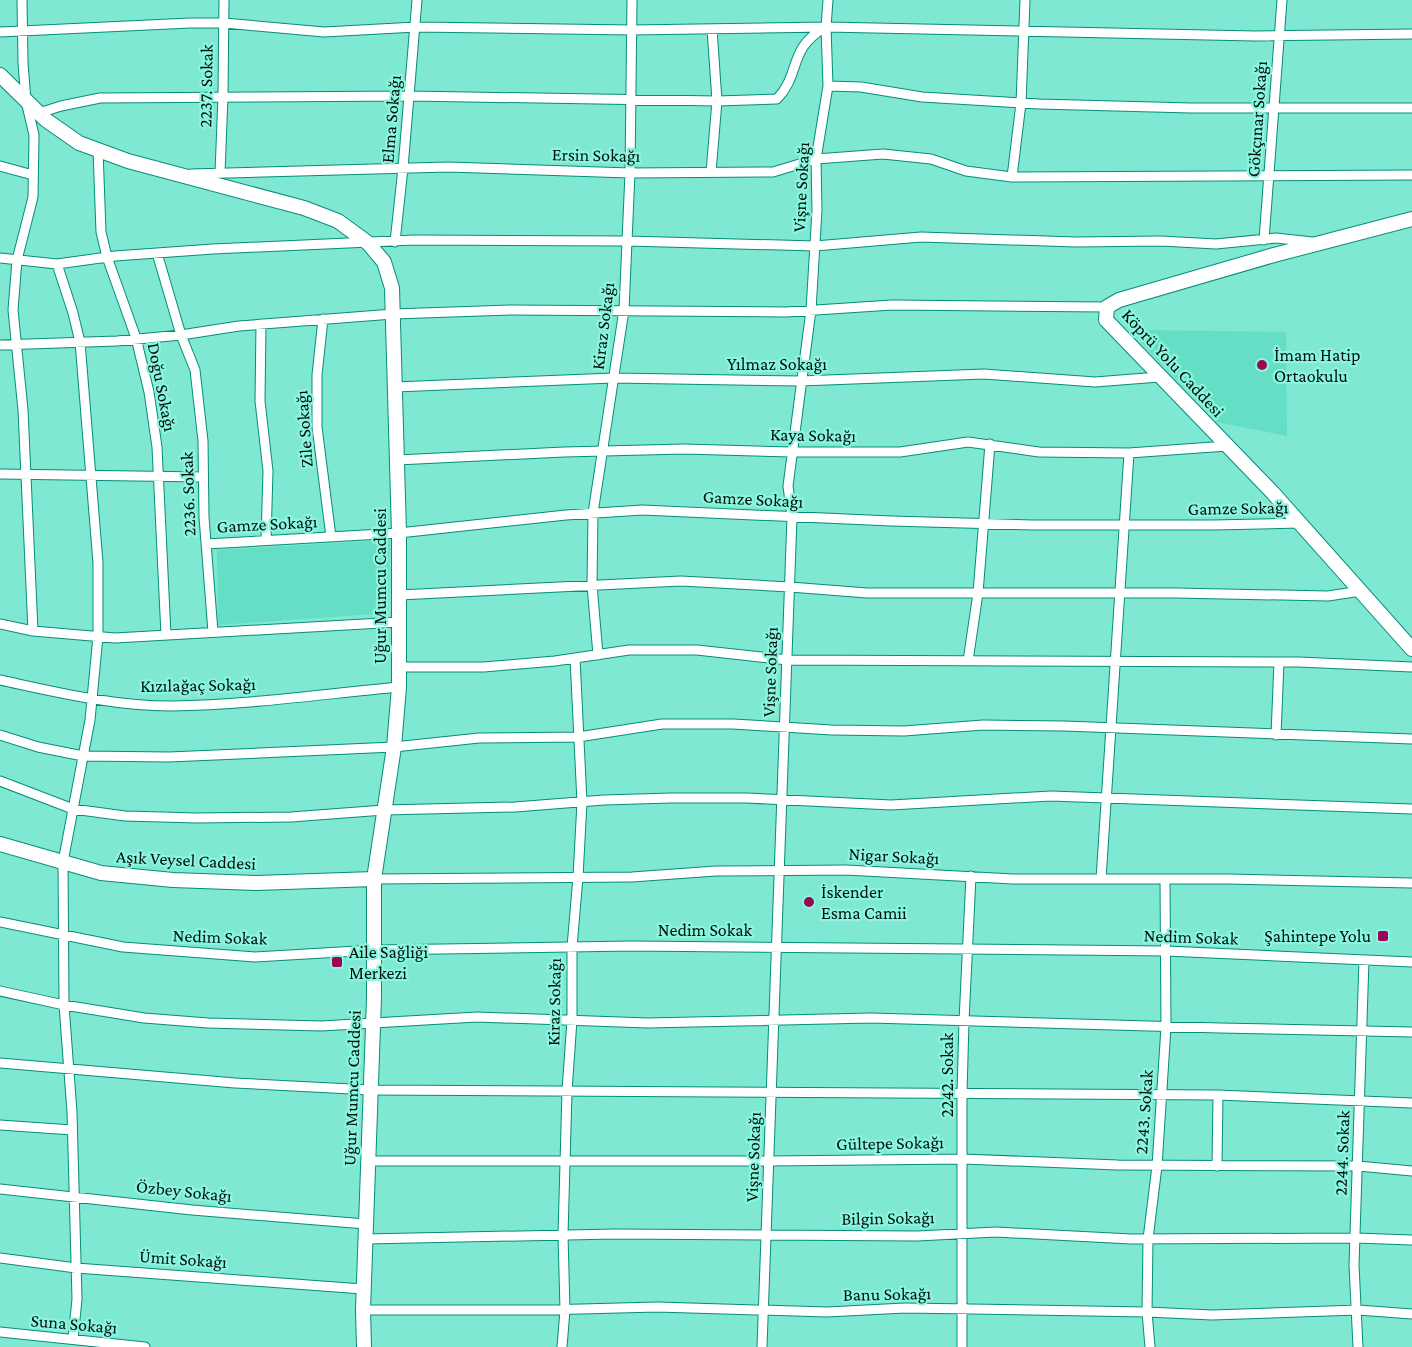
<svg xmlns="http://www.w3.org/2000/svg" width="1412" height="1347" font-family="'Crimson Pro',serif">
  <rect width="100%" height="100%" fill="#7ee8d2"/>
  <path fill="#65dec6" d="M 1140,330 L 1286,332 L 1287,436 L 1217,422 L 1141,342 Z
    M 390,540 L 388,613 L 218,625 L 217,550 Z"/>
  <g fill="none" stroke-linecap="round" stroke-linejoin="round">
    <defs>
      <path id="street" d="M 22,0 L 23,63 L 26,101 L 34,135 L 33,197 L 17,260 L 13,310 L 23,410 L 33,631
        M 1025,0 L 1021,103 L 1012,177 L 1412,175
        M 0,32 L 190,23 L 224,23 L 324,32 L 416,27 L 632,30 L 826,27 L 1255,36 L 1412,34
        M 828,86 L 861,87 L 922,97 L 1039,104 L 1191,108 L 1412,108
        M 39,113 L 61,106 L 100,98 L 410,96 L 717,101 L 777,99 C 801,74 788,49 824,28
        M 98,150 L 101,232 L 107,257 L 136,338 L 149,392 L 157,447 L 166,635
        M 0,166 L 33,175
        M 711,172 L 717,101 L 712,29
        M 220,173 L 223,96 L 224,0
        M 191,174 L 448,167 L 630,173 L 773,172 L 816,159 L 883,154 L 931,159 L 966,171 L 1012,177
        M 1264,240 L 1282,0
        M 395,242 L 403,168 L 417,0
        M 157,253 L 181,335 L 195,370 L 203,441 L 204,517 L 213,632
        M 0,258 L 57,264 L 115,256 L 213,249 L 414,240 L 627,241 L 815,246 L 921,237 L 1076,242 L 1161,241 L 1216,244 L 1276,238 L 1312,242
        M 57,264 L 73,313 L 80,342 L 98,563 L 98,636 L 90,720 L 63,862 L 64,1005 L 72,1112 L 77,1299 L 73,1339
        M 323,319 L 317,375 L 317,427 L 331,537
        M 261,324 L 260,401 L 268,471 L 266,540
        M 0,345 L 117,341 L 181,335 L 239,326 L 393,314 L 510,310 L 786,312 L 892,305 L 1107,307
        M 395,387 L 613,378 L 801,381 L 984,374 L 1095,382 L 1159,377
        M 397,460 L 564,452 L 684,449 L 792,452 L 900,452 L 968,442 L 1039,452 L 1129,453 L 1227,446
        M 0,474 L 203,477
        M 206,544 L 399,533 L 566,515 L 642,510 L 891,521 L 1032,525 L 1213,525 L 1300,523
        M 399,595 L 681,581 L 790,587 L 867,593 L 1176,593 L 1328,596 L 1361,591
        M 0,624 L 33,631 L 115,638 L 399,622
        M 598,655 L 592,585 L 593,513 L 624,310 L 630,173 L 632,0
        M 968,661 L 978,593 L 990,444
        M 399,667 L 484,667 L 555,661 L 629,650 L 697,650 L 788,660 L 1299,662 L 1412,667
        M 0,680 C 56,692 113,706 171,706 C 247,705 323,694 399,687
        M 0,735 L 38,747 L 83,756 L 169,757 L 394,747 L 479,738 L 578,737 L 662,724 L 733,724 L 832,730 L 904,731 L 983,725 L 1064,726 L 1412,739
        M 1276,735 L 1279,662
        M 0,781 L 73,809 L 125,816 L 197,818 L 291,817 L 384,810 L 515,807 L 604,800 L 671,798 L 746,798 L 891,805 L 1051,796 L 1412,809
        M 374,879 L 632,877 L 716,871 L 846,870 L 1013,879 L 1229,879 L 1412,883
        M 1101,879 L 1129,453
        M 0,922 L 123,947 L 255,957 L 374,950 L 631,946 L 1166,951 L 1412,962
        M 0,991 L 64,1005 L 144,1018 L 208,1023 L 321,1026 L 477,1017 L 648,1023 L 871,1018 L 1220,1028 L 1412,1032
        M 0,1063 L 235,1083 L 370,1090 L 1218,1095 L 1412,1103
        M 0,1125 L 72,1130
        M 368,1161 L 769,1161 L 963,1159 L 1118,1165 L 1358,1166 L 1412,1171
        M 1217,1166 L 1218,1095
        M 0,1189 L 192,1210 L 366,1224
        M 365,1239 L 615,1234 L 917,1236 L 996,1232 L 1131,1239 L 1356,1238 L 1412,1240
        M 0,1258 L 76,1268 L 363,1289
        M 363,1310 L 543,1310 L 657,1307 L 827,1312 L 905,1308 L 1147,1312 L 1212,1315 L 1358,1310 L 1412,1314
        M 0,1332 L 145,1347
        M 562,1347 L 565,1310 L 563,1235 L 567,1091 L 572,1020 L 572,947 L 578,877 L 582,802 L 575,658
        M 762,1347 L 792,517 L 788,486 L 811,310 L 817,210 L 816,159 L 828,86 L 826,27 L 828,0
        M 962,1347 L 962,1093 L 964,1021 L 971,876
        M 1150,1347 L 1147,1312 L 1148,1239 L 1157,1166 L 1166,1027 L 1165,879
        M 1358,1347 L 1354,1265 L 1364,960"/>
      <path id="secondary" d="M 0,75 L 46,120 L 79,143 L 128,161 L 304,208 L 338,221 L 368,243 L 384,262 L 392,288 L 399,533 L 399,687 L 394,747 L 374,879 L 374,998 L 363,1310 L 364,1347
        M 1412,219 L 1274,255 L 1119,300 L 1107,307 L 1106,320 L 1273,493 L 1412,649
        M 0,844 L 101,873 L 173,880 L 256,883 L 374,879"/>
    </defs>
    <use href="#street" stroke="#068d79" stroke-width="11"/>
    <use href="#secondary" stroke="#068d79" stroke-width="16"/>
    <use href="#street" stroke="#fff" stroke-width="9"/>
    <use href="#secondary" stroke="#fff" stroke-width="14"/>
  </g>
  <g fill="#9c0755" stroke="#8bf6df" stroke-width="2">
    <circle cx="1262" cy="365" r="6"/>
    <circle cx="809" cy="902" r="6"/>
    <rect x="1377" y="930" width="12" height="12" rx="3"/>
    <rect x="331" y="956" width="12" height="12" rx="3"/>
  </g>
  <g text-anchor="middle" stroke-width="4.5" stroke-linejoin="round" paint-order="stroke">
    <g font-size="18" fill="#00110d" stroke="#8bf6df">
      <text transform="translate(206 86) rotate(-89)" y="6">2237. Sokak</text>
      <text transform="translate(391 119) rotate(-85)" y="6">Elma Sokağı</text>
      <text transform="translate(1257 119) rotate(-86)" y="6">Gökçınar Sokağı</text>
      <text transform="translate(596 155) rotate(1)" y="6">Ersin Sokağı</text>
      <text transform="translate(801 187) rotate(-87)" y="6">Vişne Sokağı</text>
      <text transform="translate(603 326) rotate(-83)" y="6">Kiraz Sokağı</text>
      <text transform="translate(1173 363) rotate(47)" y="6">Köprü Yolu Caddesi</text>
      <text x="777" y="370">Yılmaz Sokağı</text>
      <text transform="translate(162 387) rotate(79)" y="6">Doğu Sokağı</text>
      <text transform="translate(304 429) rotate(-94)" y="6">Zile Sokağı</text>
      <text transform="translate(813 435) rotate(1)" y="6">Kaya Sokağı</text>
      <text transform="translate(188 494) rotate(-92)" y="6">2236. Sokak</text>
      <text transform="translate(753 499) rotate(3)" y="6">Gamze Sokağı</text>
      <text transform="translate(1238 508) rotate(-1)" y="6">Gamze Sokağı</text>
      <text transform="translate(267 524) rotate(-3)" y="6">Gamze Sokağı</text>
      <text transform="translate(380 586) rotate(-90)" y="6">Uğur Mumcu Caddesi</text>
      <text transform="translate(770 672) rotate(-88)" y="6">Vişne Sokağı</text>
      <text transform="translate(198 685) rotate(-1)" y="6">Kızılağaç Sokağı</text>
      <text transform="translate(894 856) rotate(3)" y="6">Nigar Sokağı</text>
      <text transform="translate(186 860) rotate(3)" y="6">Aşık Veysel Caddesi</text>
      <text x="705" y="936">Nedim Sokak</text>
      <text transform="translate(220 937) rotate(2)" y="6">Nedim Sokak</text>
      <text transform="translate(1191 937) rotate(2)" y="6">Nedim Sokak</text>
      <text transform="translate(554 1002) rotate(-89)" y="6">Kiraz Sokağı</text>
      <text transform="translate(947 1075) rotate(-90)" y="6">2242. Sokak</text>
      <text transform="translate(352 1088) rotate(-88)" y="6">Uğur Mumcu Caddesi</text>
      <text transform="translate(1144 1112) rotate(-86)" y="6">2243. Sokak</text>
      <text transform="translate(890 1143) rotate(-1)" y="6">Gültepe Sokağı</text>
      <text transform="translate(1342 1153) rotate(-88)" y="6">2244. Sokak</text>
      <text transform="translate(753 1157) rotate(-88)" y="6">Vişne Sokağı</text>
      <text transform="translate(184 1191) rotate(6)" y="6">Özbey Sokağı</text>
      <text transform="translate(888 1218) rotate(-1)" y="6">Bilgin Sokağı</text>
      <text transform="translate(183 1259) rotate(4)" y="6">Ümit Sokağı</text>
      <text transform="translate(887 1294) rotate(-1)" y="6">Banu Sokağı</text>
      <text transform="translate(74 1324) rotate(5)" y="6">Suna Sokağı</text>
    </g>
    <g font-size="18" fill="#00110d" stroke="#8bf6df" text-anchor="start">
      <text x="1274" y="361">İmam Hatip<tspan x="1274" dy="21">Ortaokulu</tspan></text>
      <text x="821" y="898">İskender<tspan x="821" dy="21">Esma Camii</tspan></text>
      <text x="1371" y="942" text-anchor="end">Şahintepe Yolu</text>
      <text x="349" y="958">Aile Sağliği<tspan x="349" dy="21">Merkezi</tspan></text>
    </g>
  </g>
</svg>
